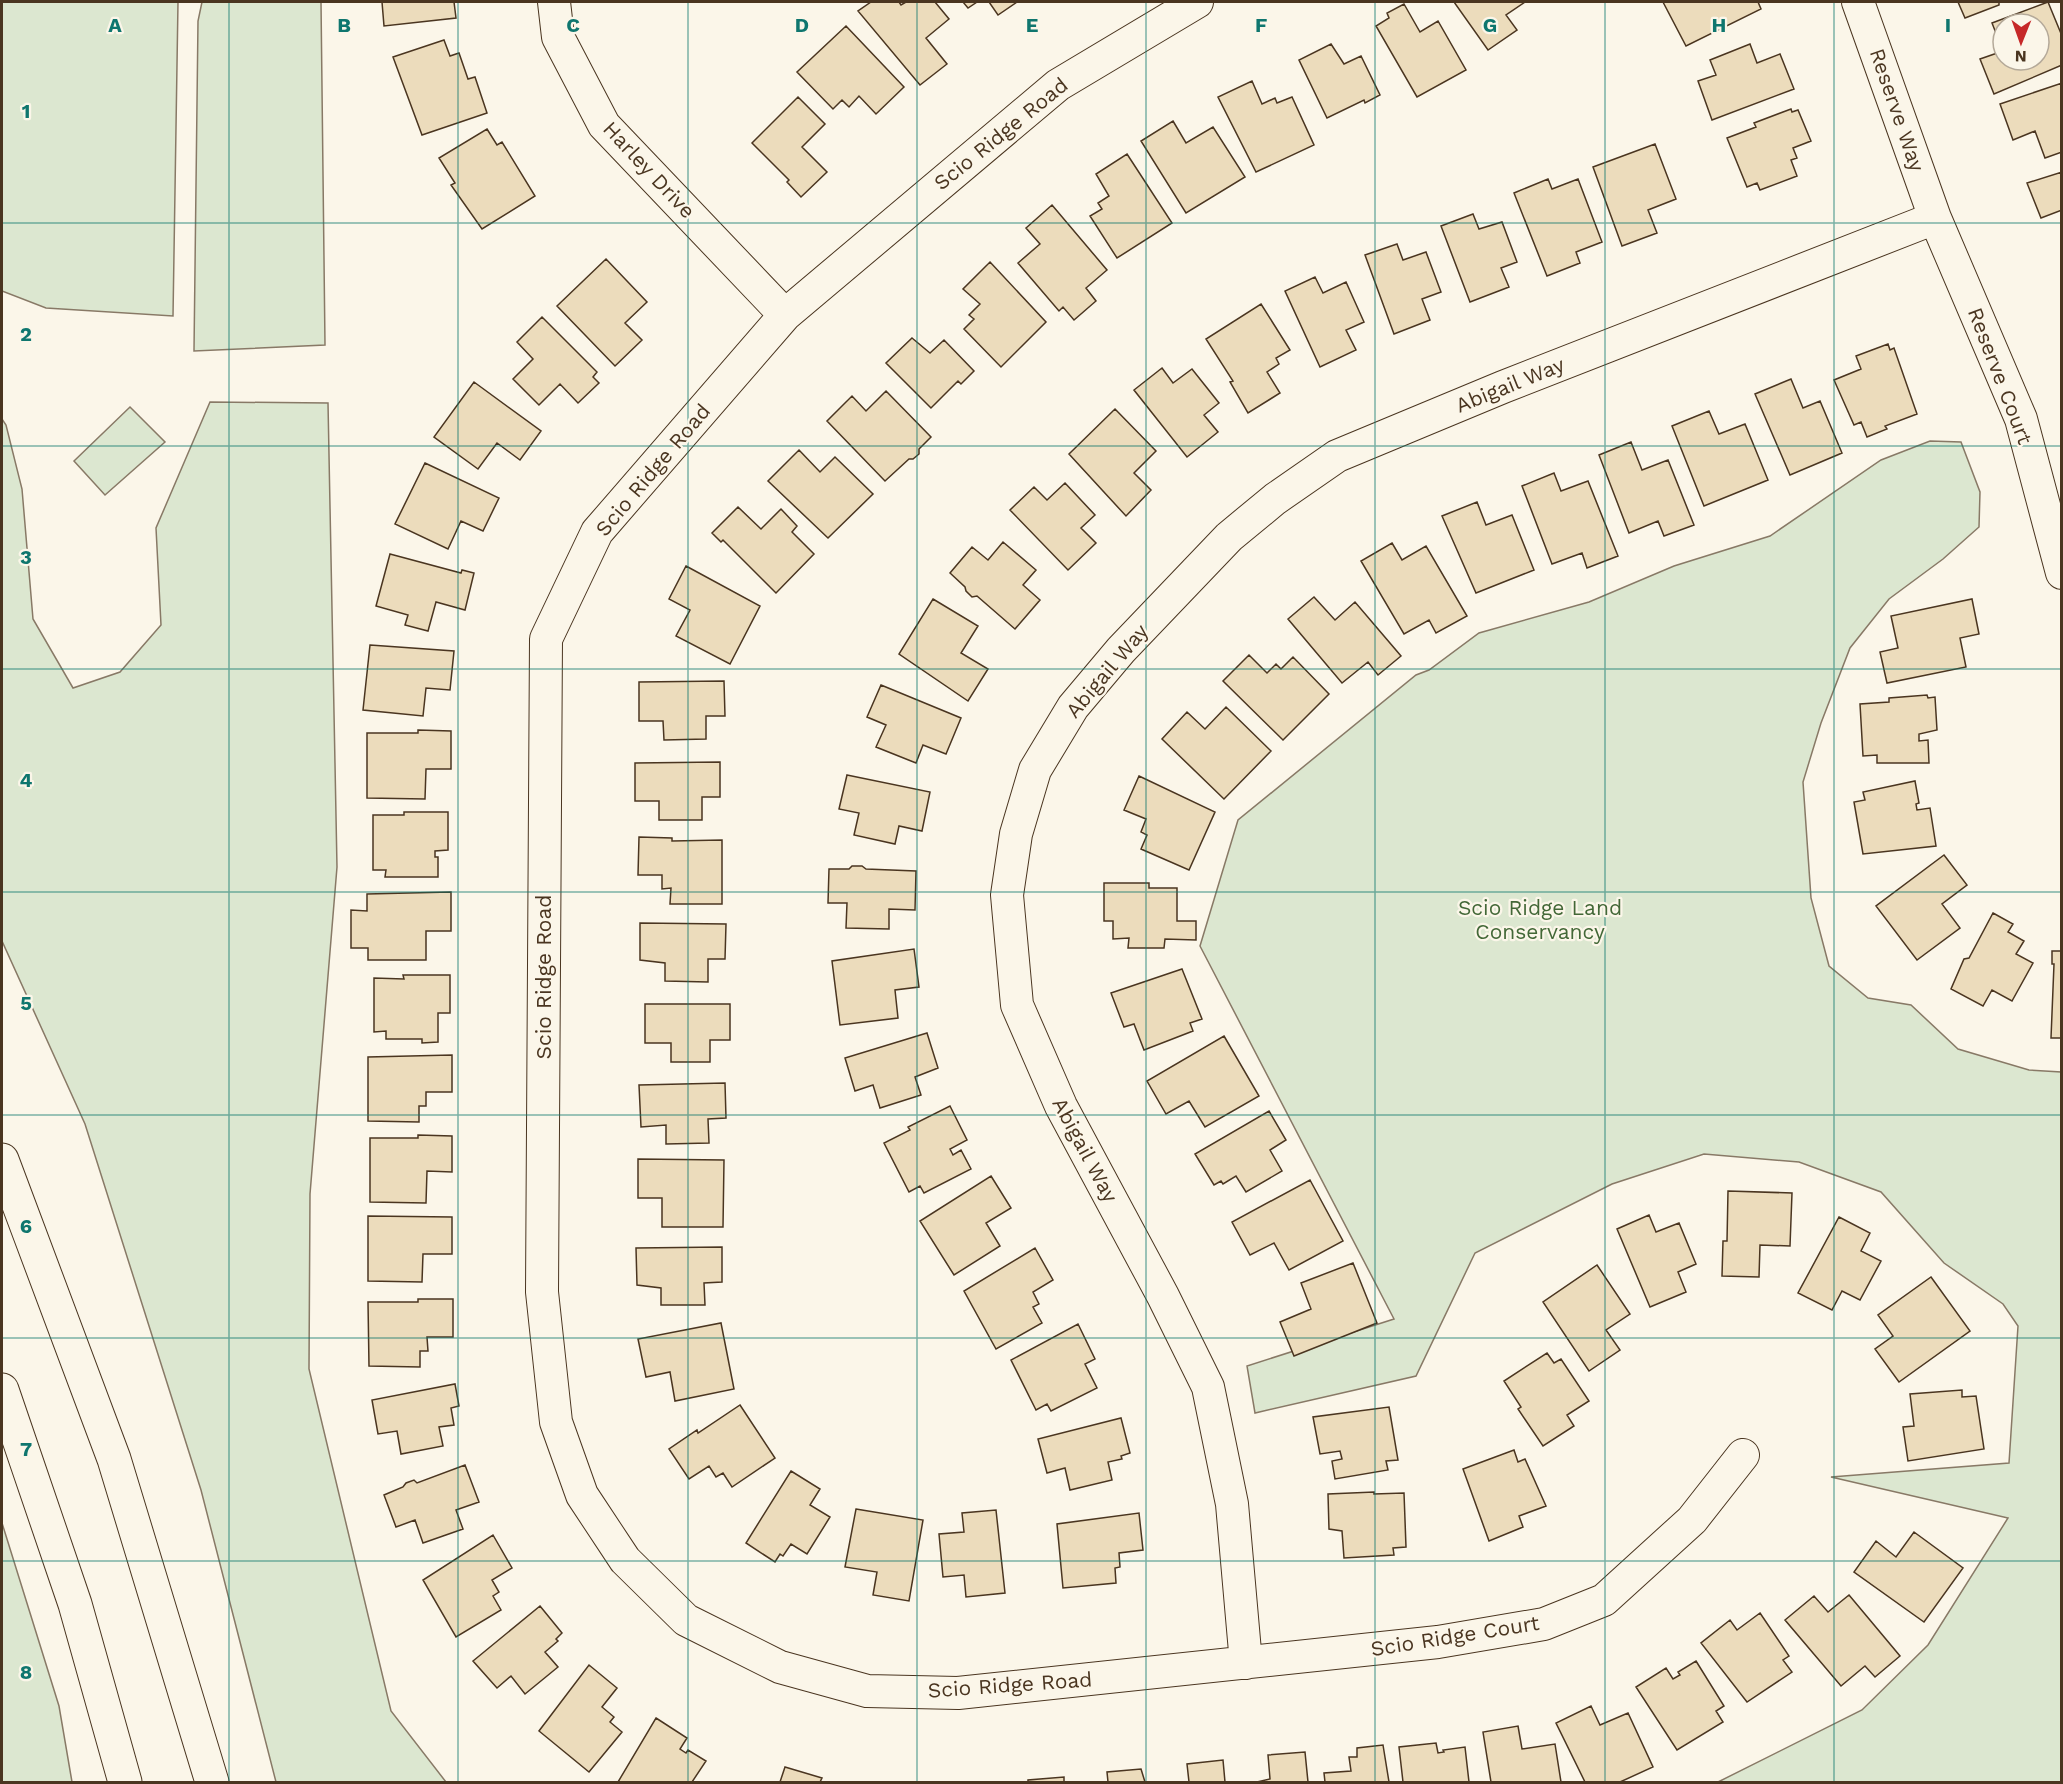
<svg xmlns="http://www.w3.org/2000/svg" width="2063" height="1784" font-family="'Work Sans',sans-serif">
  <rect width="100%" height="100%" fill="#fbf6e9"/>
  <path fill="#dce7d0" stroke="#887966" stroke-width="1.5" d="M 2,2 L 178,2 L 173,316 L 46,308 L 2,291 Z
    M 202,2 L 321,2 L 325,345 L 194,351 L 198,21 Z
    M 210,402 L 328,403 L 337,867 L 310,1194 L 309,1369 L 391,1711 L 446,1782 L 276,1782 L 201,1490 L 85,1124 L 2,941 L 2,419 L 6,425 L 22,489 L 33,619 L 73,688 L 120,672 L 161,625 L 156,528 Z
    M 130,407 L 165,442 L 105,495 L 74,461 Z
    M 1930,441 L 1961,442 L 1980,492 L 1979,527 L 1943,559 L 1889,599 L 1850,648 L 1821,723 L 1803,782 L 1811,898 L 1829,966 L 1868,998 L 1911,1005 L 1958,1049 L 2029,1070 L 2061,1072 L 2061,1782 L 1718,1782 L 1862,1710 L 1928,1645 L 2008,1518 L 1831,1477 L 2009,1463 L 2018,1326 L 2003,1304 L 1944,1263 L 1881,1192 L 1799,1162 L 1704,1154 L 1612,1184 L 1475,1253 L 1416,1376 L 1255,1413 L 1247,1366 L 1394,1319 L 1200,946 L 1238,820 L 1416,675 L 1429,670 L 1479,633 L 1589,602 L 1674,566 L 1770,536 L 1881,460 Z
    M 2,1523 L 59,1706 L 72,1782 L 2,1782 Z"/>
  <path fill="#ecdcbc" stroke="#4a3520" stroke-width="1.5" fill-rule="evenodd" d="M 382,2 L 454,2 L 456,18 L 384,26 Z
    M 871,2 L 899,2 L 901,5 L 906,2 L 935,2 L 949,19 L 926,38 L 947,64 L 920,85 L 858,11 Z
    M 963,2 L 977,2 L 968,8 Z
    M 989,2 L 1017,2 L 998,15 Z
    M 1454,2 L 1525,2 L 1506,15 L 1517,30 L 1488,50 Z
    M 1663,2 L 1758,2 L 1761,9 L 1686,46 Z
    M 1958,2 L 1999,2 L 1999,5 L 1965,18 Z
    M 2048,2 L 2062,36 L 2062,65 L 1994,94 L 1980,59 L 2003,51 L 1992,23 ZM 2003,24 L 2039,24 L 2039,60 L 2003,60 Z
    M 1404,4 L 1420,32 L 1438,21 L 1466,70 L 1417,97 L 1376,26 L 1389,18 L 1387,13 Z
    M 846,26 L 904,87 L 876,114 L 859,96 L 849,107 L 842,100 L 833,109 L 797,72 Z
    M 444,40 L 450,56 L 459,53 L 468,79 L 475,77 L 487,113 L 422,135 L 393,57 Z
    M 1331,44 L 1344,64 L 1361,56 L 1380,95 L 1365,103 L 1364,100 L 1327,118 L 1299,60 Z
    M 1750,44 L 1757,63 L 1780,54 L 1794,89 L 1712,120 L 1698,81 L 1716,75 L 1710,60 Z
    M 1252,81 L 1262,104 L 1275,98 L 1277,103 L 1292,97 L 1314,145 L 1256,172 L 1218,97 Z
    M 2062,83 L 2062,152 L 2045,158 L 2035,131 L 2013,140 L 2000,104 Z
    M 798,97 L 825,124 L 802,147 L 827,172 L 801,197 L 787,182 L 789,180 L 752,143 Z
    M 1791,109 L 1792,112 L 1798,110 L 1811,141 L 1793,148 L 1797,158 L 1791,160 L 1797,176 L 1760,190 L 1757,183 L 1747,187 L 1727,138 L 1756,127 L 1754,123 Z
    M 1173,121 L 1186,143 L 1213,127 L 1245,177 L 1186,213 L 1141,141 Z
    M 487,129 L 497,145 L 502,142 L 535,196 L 482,229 L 451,185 L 455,183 L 439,158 Z
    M 1655,144 L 1676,199 L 1648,210 L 1657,233 L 1622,246 L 1593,167 Z
    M 1127,154 L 1172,223 L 1117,258 L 1090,216 L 1102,209 L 1098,203 L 1109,196 L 1096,174 Z
    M 2062,172 L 2062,210 L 2041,218 L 2027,183 Z
    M 1548,179 L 1552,189 L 1578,179 L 1602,242 L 1576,252 L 1580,263 L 1547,276 L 1514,193 Z
    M 1052,205 L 1107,270 L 1086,288 L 1096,301 L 1074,320 L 1063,307 L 1059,311 L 1018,263 L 1040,244 L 1026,228 Z
    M 1473,214 L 1479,229 L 1502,222 L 1517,262 L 1501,268 L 1509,287 L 1470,302 L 1441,226 Z
    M 1397,244 L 1403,260 L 1426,252 L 1441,292 L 1422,299 L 1430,320 L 1394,334 L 1365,255 Z
    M 606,259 L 647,302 L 625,323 L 642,340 L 615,366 L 557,306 Z
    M 990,262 L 1046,322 L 1001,367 L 964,329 L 974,319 L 969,315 L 980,304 L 963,289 Z
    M 1315,277 L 1323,293 L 1346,282 L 1364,322 L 1346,330 L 1356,350 L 1320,367 L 1285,291 Z
    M 1261,304 L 1290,350 L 1276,358 L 1279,364 L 1267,372 L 1280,393 L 1248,413 L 1230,382 L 1233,381 L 1206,339 Z
    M 542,317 L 597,372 L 593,377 L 599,383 L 578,403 L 560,384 L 539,405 L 513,379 L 533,359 L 517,342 Z
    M 912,338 L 930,353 L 944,340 L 974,371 L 961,384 L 958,381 L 931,408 L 886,363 Z
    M 1888,344 L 1890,350 L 1894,348 L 1917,414 L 1885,426 L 1887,429 L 1867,437 L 1861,422 L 1854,425 L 1834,380 L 1861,369 L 1856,356 Z
    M 1162,368 L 1173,383 L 1192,369 L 1219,403 L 1204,415 L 1218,432 L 1187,457 L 1134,390 Z
    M 1791,379 L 1803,408 L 1820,401 L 1842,453 L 1790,475 L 1755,394 Z
    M 474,382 L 541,431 L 520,460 L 497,443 L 478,469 L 434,437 Z
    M 886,391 L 931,437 L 919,449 L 919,454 L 913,459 L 909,459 L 885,481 L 827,421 L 852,396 L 866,411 Z
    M 1115,409 L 1156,451 L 1134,473 L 1151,490 L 1126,516 L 1069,454 Z
    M 1709,411 L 1719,434 L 1745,424 L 1768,480 L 1704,506 L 1672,426 Z
    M 1631,442 L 1642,470 L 1668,460 L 1694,525 L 1664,536 L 1658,521 L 1629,533 L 1599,455 Z
    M 799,450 L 820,472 L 835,457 L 873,494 L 828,538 L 768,481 Z
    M 425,463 L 499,498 L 483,531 L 461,521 L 448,549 L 395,524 Z
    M 1554,473 L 1561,491 L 1588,481 L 1618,556 L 1587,568 L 1582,553 L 1552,564 L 1522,486 Z
    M 1065,483 L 1095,515 L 1081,528 L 1096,543 L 1068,570 L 1010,510 L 1034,487 L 1047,500 Z
    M 1477,502 L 1486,525 L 1512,515 L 1534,570 L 1476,593 L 1442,516 Z
    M 738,507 L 761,529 L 781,509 L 797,526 L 792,532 L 814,554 L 776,593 L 723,540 L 721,542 L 712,533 Z
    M 1003,542 L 1036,570 L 1023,585 L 1040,600 L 1015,629 L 977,596 L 972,597 L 966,591 L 965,587 L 950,573 L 972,547 L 988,560 Z
    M 1392,543 L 1402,560 L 1426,546 L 1467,616 L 1436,633 L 1429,620 L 1404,634 L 1361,561 Z
    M 390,554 L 461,573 L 462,570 L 474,573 L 465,610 L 436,602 L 428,631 L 405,625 L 408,615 L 376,606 Z
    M 686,566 L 760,606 L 730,664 L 676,636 L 690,610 L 669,599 Z
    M 1314,597 L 1335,620 L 1355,602 L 1401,656 L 1378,675 L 1368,662 L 1342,683 L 1288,619 Z
    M 933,599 L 978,626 L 961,653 L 988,669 L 968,701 L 899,654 Z
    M 1972,599 L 1979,634 L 1960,638 L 1966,667 L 1887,683 L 1880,652 L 1898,648 L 1891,616 Z
    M 370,645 L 454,651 L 450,690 L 426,688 L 423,716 L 363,710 Z
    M 1249,655 L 1267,673 L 1276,664 L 1281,669 L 1293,657 L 1329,694 L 1283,740 L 1223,681 Z
    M 724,681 L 725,716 L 706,716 L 706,739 L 664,740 L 663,721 L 639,721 L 639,682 Z
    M 881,685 L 961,718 L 946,754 L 923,745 L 916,763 L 876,747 L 886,725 L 867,717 Z
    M 1927,695 L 1928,698 L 1935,697 L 1937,730 L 1919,734 L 1919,741 L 1928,740 L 1929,763 L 1877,763 L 1877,755 L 1863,756 L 1860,704 L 1889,702 L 1889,698 Z
    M 1226,707 L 1271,751 L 1224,799 L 1162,739 L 1187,712 L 1205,729 Z
    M 418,730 L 451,731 L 451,769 L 426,769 L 425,799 L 367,798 L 367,733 L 418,733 Z
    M 720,762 L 720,797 L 702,797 L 702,820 L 659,820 L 659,801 L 635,801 L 635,763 Z
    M 847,775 L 930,792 L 922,831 L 899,826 L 895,844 L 854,835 L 859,813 L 839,809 Z
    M 1139,776 L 1215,812 L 1189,870 L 1141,849 L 1147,835 L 1141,832 L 1146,819 L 1124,810 Z
    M 1915,781 L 1919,803 L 1916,804 L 1917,810 L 1930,808 L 1936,846 L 1863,854 L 1854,802 L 1865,800 L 1863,792 Z
    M 404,812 L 448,812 L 448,850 L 435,851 L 435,857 L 438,857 L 438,877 L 385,877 L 386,870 L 373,870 L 373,815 L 404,815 Z
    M 639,837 L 672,838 L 672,841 L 722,840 L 722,904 L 670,904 L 671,888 L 662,889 L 662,875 L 638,875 Z
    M 1944,855 L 1967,885 L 1942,904 L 1960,928 L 1917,960 L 1876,906 Z
    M 852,866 L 862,866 L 866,869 L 916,871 L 915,910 L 889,909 L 889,929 L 846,928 L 847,903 L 828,903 L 829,869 L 849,869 Z
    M 1104,883 L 1149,883 L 1149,888 L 1177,888 L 1177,921 L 1196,921 L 1196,940 L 1165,939 L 1164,948 L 1128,948 L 1129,938 L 1113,939 L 1113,921 L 1104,921 Z
    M 451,892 L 451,931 L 426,931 L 426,960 L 368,960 L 368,948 L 351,948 L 351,910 L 367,911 L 367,894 Z
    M 1993,913 L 2013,924 L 2008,932 L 2024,941 L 2016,954 L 2033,963 L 2012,1001 L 1992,990 L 1983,1006 L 1951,989 L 1964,959 L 1969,958 Z
    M 640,923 L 726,924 L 725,959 L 708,959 L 708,982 L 665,981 L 665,963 L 640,960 Z
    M 914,949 L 919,987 L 895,990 L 898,1018 L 840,1025 L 832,961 Z
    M 2052,951 L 2062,951 L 2062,1038 L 2051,1038 L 2054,964 L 2052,964 Z
    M 1182,969 L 1202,1019 L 1190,1023 L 1193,1031 L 1144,1050 L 1134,1024 L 1124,1027 L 1111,993 Z
    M 403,975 L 450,975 L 450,1013 L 438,1013 L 438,1042 L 422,1043 L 422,1039 L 386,1039 L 386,1031 L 374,1032 L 374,978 L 404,979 Z
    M 645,1004 L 730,1004 L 730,1040 L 710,1040 L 710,1062 L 671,1062 L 671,1043 L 645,1043 Z
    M 927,1033 L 938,1068 L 915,1077 L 921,1095 L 880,1108 L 873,1085 L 855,1091 L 845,1058 Z
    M 1224,1036 L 1259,1096 L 1205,1127 L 1189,1101 L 1166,1114 L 1147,1081 Z
    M 452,1055 L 452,1092 L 426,1092 L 426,1106 L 419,1106 L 419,1122 L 368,1121 L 368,1057 Z
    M 725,1083 L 726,1118 L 708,1119 L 709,1143 L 666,1144 L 666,1125 L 641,1127 L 639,1085 Z
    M 950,1106 L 967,1140 L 950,1149 L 953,1155 L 961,1150 L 971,1169 L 924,1193 L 920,1186 L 909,1192 L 884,1143 L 910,1130 L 908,1127 Z
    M 1269,1111 L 1286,1140 L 1270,1150 L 1282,1171 L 1246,1192 L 1236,1176 L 1223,1184 L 1221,1181 L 1214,1185 L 1195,1154 Z
    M 418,1135 L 452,1136 L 452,1172 L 427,1171 L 426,1203 L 370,1202 L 370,1138 L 418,1138 Z
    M 638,1159 L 724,1160 L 723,1227 L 662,1227 L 662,1198 L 638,1198 Z
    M 991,1176 L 1011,1208 L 986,1223 L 1000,1246 L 954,1275 L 920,1221 Z
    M 1310,1180 L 1343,1241 L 1289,1270 L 1274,1243 L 1250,1255 L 1232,1222 Z
    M 1728,1191 L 1792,1193 L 1790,1246 L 1760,1245 L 1759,1277 L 1722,1276 L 1723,1241 L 1727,1241 Z
    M 1649,1215 L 1656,1232 L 1679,1223 L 1696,1264 L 1678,1272 L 1686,1292 L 1650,1307 L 1617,1229 Z
    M 368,1216 L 452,1217 L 452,1254 L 423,1254 L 422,1282 L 368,1281 Z
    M 1839,1217 L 1870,1233 L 1861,1251 L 1881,1261 L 1860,1300 L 1842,1291 L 1832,1310 L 1798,1293 Z
    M 722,1247 L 722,1282 L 704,1283 L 705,1305 L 661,1305 L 661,1288 L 637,1285 L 636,1248 Z
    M 1035,1248 L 1053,1280 L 1033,1292 L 1039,1304 L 1033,1307 L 1042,1323 L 996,1349 L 964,1291 Z
    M 1353,1263 L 1377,1323 L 1294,1356 L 1280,1322 L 1311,1309 L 1301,1283 Z
    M 1597,1265 L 1630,1314 L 1606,1330 L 1620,1350 L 1589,1371 L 1543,1302 Z
    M 1931,1277 L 1970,1331 L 1899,1382 L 1875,1349 L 1893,1336 L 1878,1315 Z
    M 418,1299 L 453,1299 L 453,1337 L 427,1337 L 428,1351 L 420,1351 L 420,1367 L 369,1366 L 368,1302 L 418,1302 Z
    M 721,1323 L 734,1389 L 675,1401 L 670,1372 L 646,1377 L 638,1339 Z
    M 1078,1324 L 1095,1359 L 1085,1364 L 1097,1388 L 1051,1411 L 1047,1404 L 1036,1410 L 1011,1360 Z
    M 1547,1353 L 1554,1363 L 1561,1359 L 1589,1401 L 1567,1415 L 1574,1426 L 1543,1446 L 1518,1409 L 1521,1407 L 1504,1381 Z
    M 455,1384 L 459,1406 L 451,1408 L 454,1425 L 439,1427 L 443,1446 L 401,1454 L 397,1431 L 378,1434 L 372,1400 Z
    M 1962,1390 L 1962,1397 L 1976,1396 L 1984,1449 L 1908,1461 L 1903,1427 L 1914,1426 L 1910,1394 Z
    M 740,1405 L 775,1458 L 732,1487 L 723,1473 L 716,1477 L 709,1466 L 689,1479 L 669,1449 L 697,1430 L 698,1433 Z
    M 1389,1407 L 1398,1460 L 1386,1461 L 1388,1470 L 1335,1479 L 1332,1461 L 1342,1459 L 1340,1451 L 1320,1454 L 1313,1417 Z
    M 1121,1418 L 1130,1453 L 1121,1456 L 1122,1459 L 1108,1462 L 1112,1480 L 1070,1490 L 1065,1468 L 1047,1473 L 1038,1439 Z
    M 1514,1450 L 1518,1462 L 1525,1459 L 1546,1506 L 1519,1516 L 1523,1527 L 1489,1541 L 1463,1469 Z
    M 465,1465 L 479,1502 L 456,1510 L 463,1529 L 423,1543 L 415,1520 L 396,1527 L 384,1495 L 403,1487 L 406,1483 L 414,1480 L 417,1483 Z
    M 791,1471 L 820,1489 L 810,1505 L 830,1517 L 807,1554 L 791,1544 L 783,1556 L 780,1554 L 775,1562 L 746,1543 Z
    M 1374,1492 L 1374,1494 L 1404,1493 L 1406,1547 L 1393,1548 L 1394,1555 L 1344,1558 L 1342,1531 L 1329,1529 L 1328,1494 Z
    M 856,1509 L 923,1520 L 909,1601 L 873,1595 L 877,1572 L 845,1567 Z
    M 996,1510 L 1005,1593 L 966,1597 L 964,1575 L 943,1577 L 939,1534 L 964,1532 L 962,1513 Z
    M 1139,1513 L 1143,1550 L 1119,1553 L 1120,1567 L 1115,1568 L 1116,1583 L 1063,1588 L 1057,1524 Z
    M 1914,1532 L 1963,1568 L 1924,1622 L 1854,1572 L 1876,1541 L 1896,1557 Z
    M 493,1535 L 512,1568 L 492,1580 L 499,1592 L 493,1596 L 501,1610 L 456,1637 L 423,1580 Z
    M 1849,1595 L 1900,1656 L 1875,1677 L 1865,1666 L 1841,1686 L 1785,1620 L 1814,1596 L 1828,1612 Z
    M 540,1606 L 562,1633 L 556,1639 L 558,1641 L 545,1652 L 558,1667 L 525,1694 L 511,1676 L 497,1688 L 473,1661 Z
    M 1760,1613 L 1789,1656 L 1783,1660 L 1792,1672 L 1747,1702 L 1701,1643 L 1730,1620 L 1737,1630 Z
    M 1696,1661 L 1724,1706 L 1716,1711 L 1723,1722 L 1677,1750 L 1636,1687 L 1666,1668 L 1673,1679 L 1680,1675 L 1678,1672 Z
    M 589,1665 L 617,1688 L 602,1707 L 614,1717 L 610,1722 L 622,1732 L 589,1772 L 539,1731 Z
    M 1591,1706 L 1600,1725 L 1628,1713 L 1653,1767 L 1620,1782 L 1585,1782 L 1556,1723 Z
    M 656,1718 L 687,1738 L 680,1749 L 686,1753 L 688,1750 L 706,1761 L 692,1782 L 618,1782 Z
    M 1518,1726 L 1522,1749 L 1555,1744 L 1561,1782 L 1491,1782 L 1483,1732 Z
    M 1436,1743 L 1438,1753 L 1444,1752 L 1443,1750 L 1465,1747 L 1469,1782 L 1403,1782 L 1399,1747 Z
    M 1383,1745 L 1389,1782 L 1325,1782 L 1324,1773 L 1351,1771 L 1349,1757 L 1357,1757 L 1357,1748 Z
    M 1305,1752 L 1308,1782 L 1257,1782 L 1270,1779 L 1268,1755 Z
    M 1223,1760 L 1225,1782 L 1189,1782 L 1187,1764 Z
    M 785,1767 L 822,1778 L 820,1782 L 780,1782 Z
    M 1141,1769 L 1145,1782 L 1108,1782 L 1107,1772 Z
    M 1064,1777 L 1064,1782 L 1028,1782 L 1028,1780 Z"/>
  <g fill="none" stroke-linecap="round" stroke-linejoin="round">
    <defs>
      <path id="street" d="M 554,2 L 558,37 L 604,125 L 785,315
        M 1197,2 L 1058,85 L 785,315 L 597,532 L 546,639 L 542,1292 L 556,1422 L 582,1495 L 625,1560 L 686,1620 L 780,1667 L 867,1691 L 958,1693 L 1438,1642 L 1544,1624 L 1604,1600 L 1692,1520 L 1743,1455
        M 1858,2 L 1935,218 L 2021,419 L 2062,573
        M 1246,1663 L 1232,1504 L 1208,1387 L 1163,1296 L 1061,1106 L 1017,1005 L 1007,895 L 1016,834 L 1035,770 L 1073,707 L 1121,650 L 1229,537 L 1275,499 L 1337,456 L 1503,387 L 1935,218"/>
      <path id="highway" d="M 2,1160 L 114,1459 L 212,1782
        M 2,1390 L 75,1604 L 125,1782"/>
    </defs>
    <use href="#street" stroke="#4a3520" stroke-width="34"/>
    <use href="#highway" stroke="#4a3520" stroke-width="35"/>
    <use href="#street" stroke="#fbf6e9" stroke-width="32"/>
    <use href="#highway" stroke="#fbf6e9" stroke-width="33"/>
  </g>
  <path fill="none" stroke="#0f766e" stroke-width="1.5" stroke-opacity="0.55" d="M 229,2 L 229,1782M 458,2 L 458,1782M 688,2 L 688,1782M 917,2 L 917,1782M 1146,2 L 1146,1782M 1375,2 L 1375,1782M 1605,2 L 1605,1782M 1834,2 L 1834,1782M 2,223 L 2062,223M 2,446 L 2062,446M 2,669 L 2062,669M 2,892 L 2062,892M 2,1115 L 2062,1115M 2,1338 L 2062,1338M 2,1561 L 2062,1561"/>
  <g text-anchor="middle" stroke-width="4.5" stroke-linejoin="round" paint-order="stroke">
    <g font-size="21" fill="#4a3520" stroke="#fbf6e9">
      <text transform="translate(1897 110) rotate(71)" y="7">Reserve Way</text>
      <text transform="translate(1001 134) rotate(-39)" y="7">Scio Ridge Road</text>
      <text transform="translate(649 170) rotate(47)" y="7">Harley Drive</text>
      <text transform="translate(2000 376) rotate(69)" y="7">Reserve Court</text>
      <text transform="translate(1510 385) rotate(-22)" y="7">Abigail Way</text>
      <text transform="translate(653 470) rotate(-50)" y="7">Scio Ridge Road</text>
      <text transform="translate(1107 671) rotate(-50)" y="7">Abigail Way</text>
      <text transform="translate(544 977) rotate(-90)" y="7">Scio Ridge Road</text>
      <text transform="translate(1085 1150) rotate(62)" y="7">Abigail Way</text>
      <text transform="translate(1455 1636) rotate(-9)" y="7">Scio Ridge Court</text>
      <text transform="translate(1010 1685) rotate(-4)" y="7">Scio Ridge Road</text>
    </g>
    <g font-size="21" fill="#436837" stroke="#fbf6e9">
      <text x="1540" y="915">Scio Ridge Land<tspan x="1540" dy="24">Conservancy</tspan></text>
    </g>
  </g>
  <g font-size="20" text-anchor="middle" font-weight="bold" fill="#0f766e" stroke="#fbf6e9" stroke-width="4.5" stroke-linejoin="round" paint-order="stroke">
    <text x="115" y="32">A</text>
    <text x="344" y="32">B</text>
    <text x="573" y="32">C</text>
    <text x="802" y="32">D</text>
    <text x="1032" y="32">E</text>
    <text x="1261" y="32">F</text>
    <text x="1490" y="32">G</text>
    <text x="1719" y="32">H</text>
    <text x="1948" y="32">I</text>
    <text x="26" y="118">1</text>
    <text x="26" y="341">2</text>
    <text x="26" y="564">3</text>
    <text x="26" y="787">4</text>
    <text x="26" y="1010">5</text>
    <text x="26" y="1233">6</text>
    <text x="26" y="1456">7</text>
    <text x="26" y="1679">8</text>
  </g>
  <rect width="2063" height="1784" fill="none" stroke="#4a3520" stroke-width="6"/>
  <g transform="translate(2021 42) rotate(181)"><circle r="28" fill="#fbf6e9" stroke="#b4a999" stroke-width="1.5"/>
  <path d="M0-4.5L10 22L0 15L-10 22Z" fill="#c62828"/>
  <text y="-9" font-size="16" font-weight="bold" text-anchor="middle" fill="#4a3520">N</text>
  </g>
</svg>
